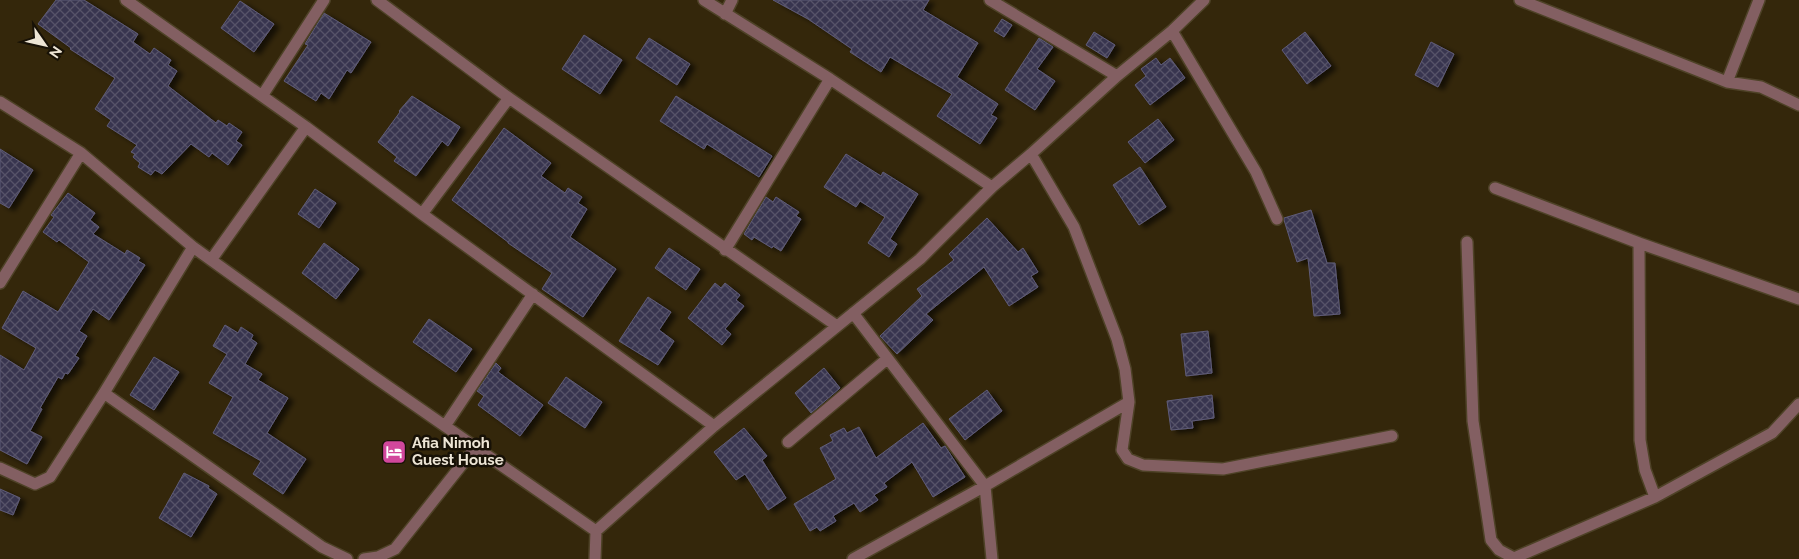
<svg xmlns="http://www.w3.org/2000/svg" width="1799" height="559" font-family="Raleway,sans-serif">
  <defs>
    <pattern id="building-cross-hatch" width="8" height="8" patternUnits="userSpaceOnUse" patternTransform="scale(1.25)"><rect width="8" height="8" fill="#393650"/><path d="M0 0l8 8M0 8l8-8" fill="none" stroke="#565368"/></pattern>
    <filter id="shadow"><feDropShadow dx="5.5" dy="3" stdDeviation="2.5" flood-color="#0009"/></filter>
  </defs>
  <rect width="100%" height="100%" fill="#34270b"/>
  <path fill="url(#building-cross-hatch)" stroke="#5f5c79" filter="url(#shadow)" d="M 56,0 L 84,0 L 138,34 L 133,42 L 150,54 L 154,48 L 171,60 L 168,65 L 177,71 L 168,86 L 216,123 L 218,120 L 227,126 L 229,123 L 242,132 L 236,141 L 242,145 L 228,165 L 212,153 L 209,157 L 191,144 L 162,174 L 155,170 L 151,175 L 138,167 L 140,163 L 133,157 L 135,154 L 131,152 L 137,145 L 107,126 L 111,120 L 95,109 L 115,78 L 70,49 L 71,48 L 38,24 Z
    M 773,0 L 929,0 L 923,10 L 978,43 L 957,77 L 998,104 L 991,115 L 997,118 L 980,144 L 937,116 L 952,94 L 890,57 L 881,72 L 850,52 L 852,49 L 808,19 Z
    M 240,1 L 274,24 L 254,52 L 221,28 Z
    M 324,13 L 371,42 L 351,73 L 347,70 L 329,99 L 321,93 L 316,101 L 284,81 L 308,45 L 305,44 Z
    M 1002,19 L 1012,25 L 1004,37 L 994,31 Z
    M 1094,32 L 1115,45 L 1107,58 L 1086,45 Z
    M 1305,32 L 1331,66 L 1307,84 L 1282,50 Z
    M 584,35 L 622,60 L 600,94 L 562,69 Z
    M 649,38 L 690,64 L 677,85 L 636,58 Z
    M 1039,38 L 1053,47 L 1037,69 L 1055,81 L 1035,110 L 1005,90 Z
    M 1431,42 L 1454,54 L 1438,87 L 1415,75 Z
    M 1156,58 L 1161,65 L 1170,58 L 1185,78 L 1150,105 L 1135,85 L 1146,76 L 1141,69 Z
    M 412,96 L 460,127 L 448,146 L 442,141 L 416,176 L 394,161 L 397,157 L 378,142 L 400,112 L 399,111 Z
    M 676,96 L 772,156 L 759,177 L 707,144 L 704,149 L 660,121 Z
    M 1158,119 L 1174,140 L 1145,163 L 1128,142 Z
    M 504,128 L 551,163 L 541,176 L 565,193 L 568,188 L 582,197 L 578,203 L 587,209 L 570,237 L 616,269 L 583,317 L 542,289 L 552,273 L 508,243 L 508,242 L 452,200 Z
    M 0,149 L 33,170 L 9,208 L 0,203 Z
    M 846,154 L 881,176 L 883,172 L 918,194 L 890,239 L 897,244 L 889,257 L 868,243 L 885,217 L 860,201 L 856,207 L 824,187 Z
    M 1140,167 L 1166,207 L 1139,225 L 1113,185 Z
    M 315,189 L 336,203 L 319,228 L 298,214 Z
    M 68,193 L 95,213 L 90,220 L 99,227 L 93,234 L 125,254 L 127,250 L 140,258 L 138,261 L 145,265 L 109,320 L 93,309 L 79,331 L 87,336 L 75,356 L 79,358 L 68,374 L 65,373 L 62,379 L 58,377 L 40,408 L 42,409 L 30,431 L 42,437 L 27,464 L 0,450 L 0,355 L 24,370 L 36,348 L 2,328 L 23,291 L 58,312 L 89,262 L 59,240 L 57,242 L 43,232 L 54,217 L 51,215 Z
    M 766,197 L 773,202 L 776,197 L 799,212 L 796,216 L 801,219 L 781,251 L 773,246 L 772,248 L 754,237 L 752,240 L 744,234 Z
    M 1311,210 L 1327,263 L 1335,263 L 1340,314 L 1314,316 L 1308,258 L 1297,262 L 1284,220 L 1284,218 Z
    M 987,218 L 1018,252 L 1023,248 L 1038,272 L 1031,276 L 1038,287 L 1009,306 L 984,267 L 926,314 L 933,320 L 897,354 L 880,336 L 922,296 L 917,289 L 954,260 L 949,254 Z
    M 324,243 L 359,269 L 336,299 L 302,273 Z
    M 669,248 L 700,269 L 686,290 L 655,268 Z
    M 715,283 L 721,288 L 725,283 L 740,295 L 736,300 L 744,306 L 725,329 L 731,334 L 722,345 L 688,318 Z
    M 648,297 L 671,312 L 659,330 L 674,341 L 658,365 L 619,341 Z
    M 429,319 L 472,349 L 456,372 L 413,342 Z
    M 225,325 L 238,333 L 241,327 L 253,335 L 251,339 L 257,343 L 245,364 L 262,374 L 258,380 L 288,398 L 267,433 L 306,459 L 283,494 L 253,474 L 261,461 L 213,433 L 233,397 L 209,383 L 227,354 L 213,346 Z
    M 1208,331 L 1212,373 L 1186,376 L 1181,334 Z
    M 154,357 L 179,372 L 154,410 L 130,395 Z
    M 496,363 L 501,368 L 498,372 L 543,405 L 520,436 L 478,405 L 484,396 L 477,391 Z
    M 824,368 L 840,388 L 811,413 L 795,393 Z
    M 566,377 L 602,402 L 585,428 L 548,403 Z
    M 987,390 L 1002,411 L 965,440 L 949,419 Z
    M 1212,395 L 1214,418 L 1192,421 L 1193,428 L 1171,430 L 1167,401 Z
    M 923,423 L 941,448 L 945,446 L 965,477 L 933,497 L 912,462 L 884,483 L 887,487 L 874,495 L 878,500 L 860,512 L 854,503 L 833,516 L 836,521 L 820,531 L 817,527 L 810,531 L 794,504 L 836,479 L 820,448 L 833,441 L 830,435 L 844,428 L 847,433 L 859,427 L 876,458 Z
    M 744,428 L 767,456 L 762,460 L 786,498 L 768,510 L 745,474 L 736,480 L 714,452 Z
    M 184,473 L 209,486 L 208,488 L 217,494 L 191,537 L 159,518 Z
    M 0,489 L 20,498 L 13,515 L 0,510 Z"/>
  <g fill="none" stroke-linecap="round" stroke-linejoin="round">
    <defs>
      <path id="minor" d="M 126,0 L 306,127 L 422,214 L 714,426
        M 377,0 L 509,98 L 837,326
        M 704,0 L 830,79 L 992,187
        M 990,0 L 1117,76
        M 1520,0 L 1727,82 L 1761,87 L 1799,105
        M 725,14 L 732,0
        M 1172,31 L 1256,172 L 1277,219
        M 1727,82 L 1759,0
        M 262,96 L 324,0
        M 0,102 L 81,153 L 193,247 L 370,374 L 596,531
        M 1031,154 L 1074,227 L 1117,339 L 1125,369 L 1129,402 L 1122,450 L 1128,459 L 1143,465 L 1223,469 L 1392,436
        M 1495,188 L 1639,243 L 1799,299
        M 422,214 L 509,98
        M 1467,242 L 1473,421 L 1491,540 L 1499,550 L 1514,558 L 1655,497 L 1772,433 L 1799,404
        M 1639,243 L 1640,440 L 1645,470 L 1655,497
        M 725,250 L 830,79
        M 211,260 L 306,127
        M 0,283 L 81,153
        M 853,313 L 985,486 L 992,559
        M 104,393 L 322,547 L 347,559
        M 445,426 L 533,294
        M 788,442 L 887,359
        M 0,468 L 35,484 L 50,477 L 104,393 L 193,247
        M 364,559 L 378,557 L 395,549 L 475,448
        M 595,559 L 596,531 L 714,426 L 920,259 L 992,187 L 1031,154 L 1117,76 L 1172,31 L 1204,0
        M 853,559 L 985,486 L 1129,402"/>
    </defs>
    <use href="#minor" stroke="#4e4227" stroke-width="14"/>
    <use href="#minor" stroke="#835f62" stroke-width="11"/>
  </g>
  <defs>
    <symbol id="hotel-square" viewBox="-11 -11 22 22"><rect x="-9" y="-9" width="18" height="18" rx="4" fill="#d1479c" stroke="#171106"/><path d="M-6-4.5h1.5V1H6V5H4.5V3h-9V5H-6ZM-4 0a1.8 1.8 0 1 1 3.6 0ZM.5 0V-2.5h3Q6-2.5 6 0Z" fill="#fff"/></symbol>
  </defs>
  <g fill-rule="evenodd">
    <use href="#hotel-square" x="380" y="438" width="28" height="28"/>
  </g>
  <g text-anchor="middle" stroke-width="5" stroke-linejoin="round" paint-order="stroke">
    <g font-size="15" font-weight="bold" fill="#ede5d5" stroke="#171106" text-anchor="start">
      <text x="412" y="448">Afia Nimoh<tspan x="412" dy="17">Guest House</tspan></text>
    </g>
  </g>
  <g transform="translate(45 45) rotate(124)" stroke="#171106" stroke-width="4" paint-order="stroke">
  <path d="M0-4L9 19L0 12L-9 19Z" fill="#ede5d5"/>
  <text y="-8" font-size="14" font-weight="bold" text-anchor="middle" fill="#ede5d5">N</text>
  </g>
</svg>
